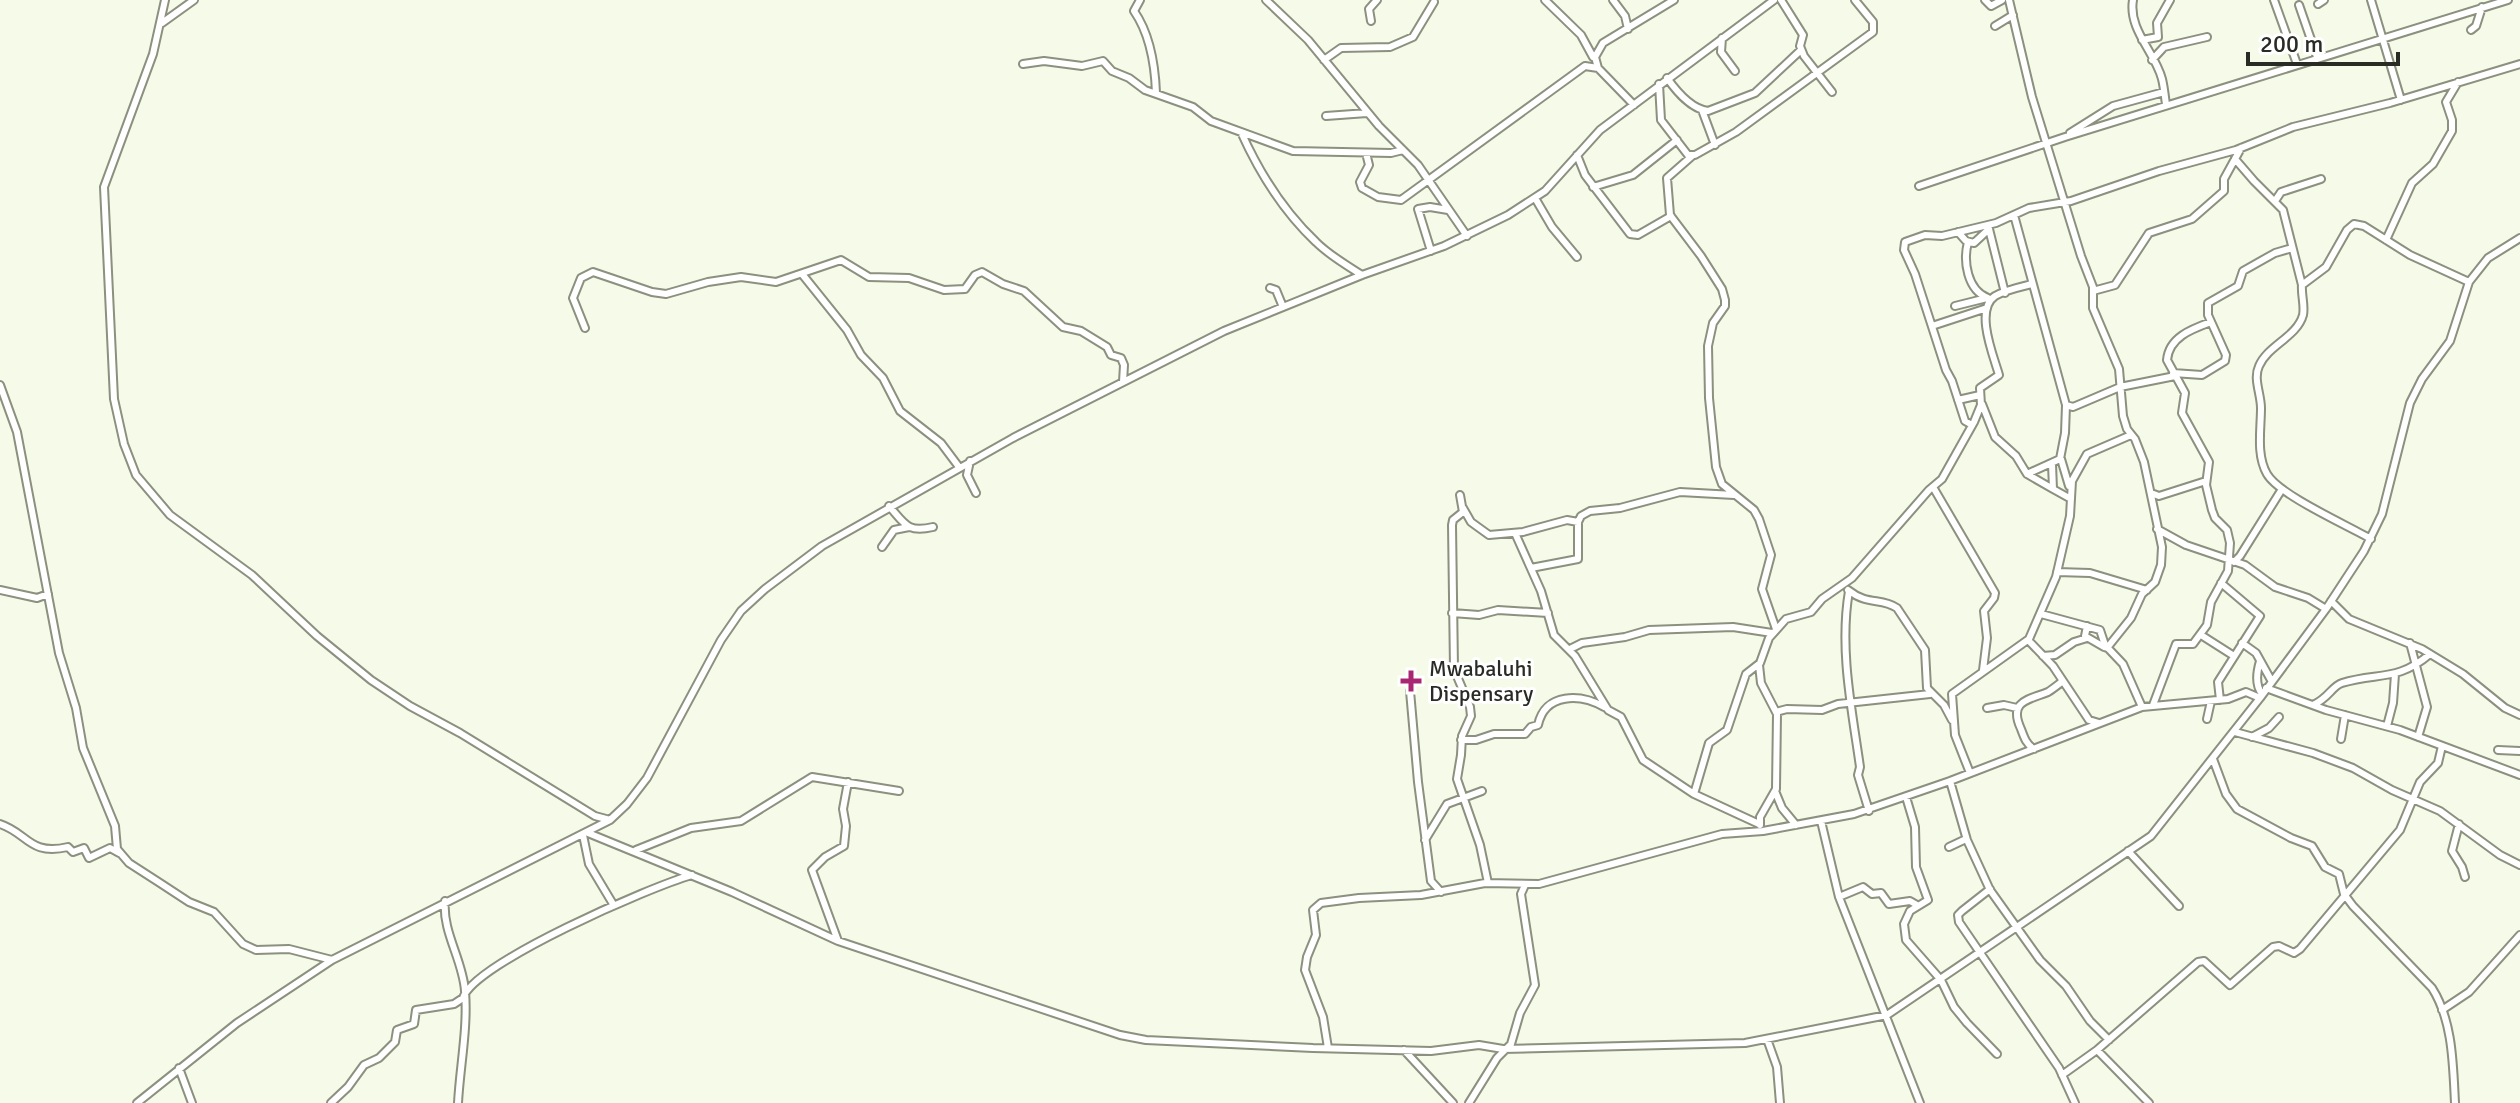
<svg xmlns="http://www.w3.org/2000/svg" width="2520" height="1103" font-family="Signika,sans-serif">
  <rect width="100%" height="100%" fill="#f5fbe8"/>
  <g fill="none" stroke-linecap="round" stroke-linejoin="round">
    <defs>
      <path id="minor" d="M 165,0 L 153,54 L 104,187 L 114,399 L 124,444 L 136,475 L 170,515 L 252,575 L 317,636 L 371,680 L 410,706 L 460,733 L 595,816 L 610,820
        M 1140,0 L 1134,11 C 1150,34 1155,65 1156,93
        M 1266,0 L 1308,40 L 1379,126 L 1418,165 L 1467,236
        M 1545,0 L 1581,35 L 1593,57
        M 1613,0 L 1625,16 L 1628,29
        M 1781,0 L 1803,35 L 1800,46 L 1804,56 L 1832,92
        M 1985,0 L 1991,6 L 2002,0
        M 2009,0 L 2032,97 L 2081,256 L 2093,287 L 2093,308 L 2119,369 L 2123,416 L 2127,429 L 2135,439 L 2144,462 L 2162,547 L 2161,565 L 2155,582 L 2142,594 L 2131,618 L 2107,648
        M 2133,0 C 2128,30 2155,52 2162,79 C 2164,87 2165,97 2166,105
        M 2274,0 L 2297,64
        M 2371,0 L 2401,100
        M 2318,4 L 2324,0
        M 2299,5 L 2317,57
        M 1371,21 L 1369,9 L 1377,0
        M 162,23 L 194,0
        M 1995,26 L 2013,15
        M 2471,30 L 2476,26 L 2482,7
        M 1722,38 L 1721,52 L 1735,71
        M 2142,40 L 2158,37 L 2157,23 L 2170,0
        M 1324,60 L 1341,48 L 1390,47 L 1413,37 L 1434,2
        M 2152,60 L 2164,47 L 2207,37
        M 1023,64 L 1044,61 L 1082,66 L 1103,61 L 1112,71 L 1129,78 L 1145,90 L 1193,107 L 1211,121 L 1293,151 L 1391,153 L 1403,150
        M 1667,78 C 1677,92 1691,109 1708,111 L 1755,93 L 1801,50
        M 1659,84 L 1661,120 L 1688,155 L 1695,155 L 1736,132 L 1873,32 L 1873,22 L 1855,0
        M 1634,105 L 1598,68 L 1595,57 L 1603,43 L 1674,0
        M 1702,110 L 1715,145
        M 1326,116 L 1367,113
        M 1241,132 C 1259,172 1284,212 1316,242 C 1329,255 1346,265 1362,275
        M 2070,133 L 2113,106 L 2164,92
        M 1366,153 L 1369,165 L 1360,182 L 1362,188 L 1378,197 L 1401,200 L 1585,66 L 1598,68
        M 1577,155 L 1585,175 L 1630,234 L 1638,235 L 1671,216
        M 1692,156 L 1667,178 L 1670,215 L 1701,256 L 1722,289 L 1725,300 L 1725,306 L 1713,323 L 1708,346 L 1709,398 L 1716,467 L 1722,484 L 1754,510 L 1759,519 L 1771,555 L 1762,589 L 1776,629
        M 2235,159 L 2254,181 L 2283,210 L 2302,285
        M 1919,186 L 2065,137 L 2508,0
        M 1593,187 L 1633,175 L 1677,140
        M 1535,198 L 1552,227 L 1577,257
        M 2275,201 L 2281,192 L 2321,179
        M 2014,215 L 2066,405 L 2073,407 L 2120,387 L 2175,376
        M 1989,229 L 2005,293
        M 1958,232 L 1966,241 L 1974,243 L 1989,229
        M 2386,240 L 2412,183 L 2433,164 L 2452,131 L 2452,120 L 2446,102 L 2458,82
        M 1968,242 C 1963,261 1967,290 1988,298
        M 1431,251 L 1418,209 L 1430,207 L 1448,210
        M 802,274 L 847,330 L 861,355 L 883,378 L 900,411 L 941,443 L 959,467
        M 1270,288 L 1276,290 L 1283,307
        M 2093,291 L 2115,285 L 2149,233 L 2192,219 L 2224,191 L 2224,179 L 2241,148
        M 1955,306 L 1987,298
        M 1932,326 L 1987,308
        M 585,328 L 573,298 L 581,278 L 593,272 L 652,292 L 666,294 L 708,282 L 741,277 L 776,282 L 841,260 L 869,277 L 909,278 L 944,290 L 965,289 L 975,275 L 982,272 L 1003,284 L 1024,291 L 1063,327 L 1081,331 L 1107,347 L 1111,355 L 1121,358 L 1124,365 L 1123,382
        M 2173,373 L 2202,375 L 2225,361 L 2226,355 L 2208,315 L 2208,303 L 2238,286 L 2243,271 L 2275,253 L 2292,248
        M 0,385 L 17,432 L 59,653 L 76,708 L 83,748 L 115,826 L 117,849 L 129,863 L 160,883 L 189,902 L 214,912 L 243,944 L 256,950 L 289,949 L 332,960
        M 1958,400 L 1980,395
        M 1982,404 L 1995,437 L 2016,456 L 2027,474 L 2053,489
        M 1972,425 L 1965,421 L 1952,381 L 1946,370 L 1915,274 L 1904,250 L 1905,242 L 1925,235 L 1942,236 L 1996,223 L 2029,208 L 2071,201 L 2159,171 L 2236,150 L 2293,127 L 2390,103 L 2520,64
        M 2061,459 L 2069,486
        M 970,461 L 967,475 L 976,493
        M 2052,464 L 2053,489 L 2071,499
        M 2027,474 L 2060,459 L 2065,433 L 2066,405
        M 1933,487 L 1995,593 L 1994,598 L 1984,611 L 1987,638 L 1983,670
        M 2151,493 L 2159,496 L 2206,481
        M 1460,495 L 1463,512 L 1453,520 L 1452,525 L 1454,669 L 1470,707 L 1471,716 L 1462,736 L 1461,755 L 1457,779 L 1480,845 L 1488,883
        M 889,506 C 905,524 907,533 933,527
        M 1463,508 L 1471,522 L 1489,535 L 1523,532 L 1567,520 L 1578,522
        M 2157,529 L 2186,545 L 2245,565 L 2275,587 L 2308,598 L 2326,609
        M 1515,533 L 1541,591 L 1554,635 L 1575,656 L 1608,710 L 1621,717 L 1643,760 L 1694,794 L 1759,824
        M 2371,539 C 2347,525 2279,495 2267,474 C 2256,455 2261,429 2261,408 C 2261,394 2253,379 2259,366 C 2268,345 2297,337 2303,315 C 2305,306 2301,294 2302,285 L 2326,267 L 2347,230 L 2354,224 L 2364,226 L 2410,255 L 2469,282
        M 882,547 L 894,530 L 909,527
        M 2234,562 L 2240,556 L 2282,489
        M 1531,568 L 1578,559 L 1578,522 L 1581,516 L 1590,511 L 1620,508 L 1680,492 L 1734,495
        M 2057,572 L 2090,573 L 2147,590
        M 0,590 L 37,598 L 48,594
        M 1848,590 C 1868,606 1881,597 1897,608 L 1925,650 L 1927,688 L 1944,705 L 1952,720
        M 1849,591 C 1839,649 1852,710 1860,767 L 1858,775 L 1869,811
        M 2331,601 L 2349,619 L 2422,649 L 2463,674 L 2505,708 L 2520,715
        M 1452,613 L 1479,615 L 1498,610 L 1548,613
        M 2041,614 L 2100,630 L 2105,645 L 2123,664 L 2142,707
        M 2087,626 L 2085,636 L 2104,647
        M 2201,635 L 2234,656
        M 2028,640 L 2053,666 L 2089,720 L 2099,723
        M 2242,643 L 2256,653 L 2271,680
        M 2410,643 L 2427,707 L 2418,737
        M 1570,649 L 1582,643 L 1625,637 L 1649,630 L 1733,627 L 1772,633
        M 2043,656 L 2055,655 L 2074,642 L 2087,638
        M 2260,661 C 2257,671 2255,685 2262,694
        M 1759,665 L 1761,683 L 1777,714 L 1776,789 L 1760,817 L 1760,825
        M 2266,688 L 2326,710 L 2400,730 L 2520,775
        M 1410,691 L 1418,782 L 1431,881 L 1441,892
        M 2220,700 L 2218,682 L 2260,616 L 2221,583
        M 2153,705 L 2176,644 L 2193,644 L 2207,625 L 2211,602 L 2228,571 L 2230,543 L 2227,530 L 2215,518 L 2212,510 L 2206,485 L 2209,462 L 2182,413 L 2185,393 L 2167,360 C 2169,337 2192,329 2211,322
        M 2313,705 C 2329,698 2332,686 2342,683 C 2378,672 2397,682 2430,654
        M 1987,708 L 2004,705 L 2017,708
        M 1776,712 L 1787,709 L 1822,710 L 1838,704 L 1930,694
        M 2207,719 L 2211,701
        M 2387,726 L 2393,703 L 2395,674
        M 2235,732 L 2313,753 L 2353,768 L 2392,790 L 2440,811 L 2500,855 L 2520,865
        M 2252,737 L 2269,728 L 2279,717
        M 2341,739 L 2345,715
        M 1461,740 L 1476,740 L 1494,734 L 1525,734 L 1531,727 L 1538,725 C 1545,692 1581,694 1604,707
        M 2034,749 C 2026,744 2024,737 2021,729 C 2008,701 2028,700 2048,692 C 2053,689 2059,684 2063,681
        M 2498,750 L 2520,751
        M 2213,759 L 2226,794 L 2237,809 L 2291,838 L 2312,846 L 2325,867 L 2339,874 L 2344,894 L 2353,906 L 2432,988 C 2453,1021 2453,1065 2455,1103
        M 1970,773 L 1955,735 L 1952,694 L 2029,639 L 2056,577 L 2070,516 L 2072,481 L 2087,454 L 2131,435
        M 1950,781 L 1967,840 L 1990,890 L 2040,960 L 2066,986 L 2090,1021 L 2109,1040
        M 1775,791 L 1782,808 L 1796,825
        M 1694,794 L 1709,743 L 1727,730 L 1746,674 L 1760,663 L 1769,638 L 1786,619 L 1811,612 L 1822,599 L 1852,578 L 1929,490 L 1942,479 L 1974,422 L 1981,405 L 1980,388 L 1999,375 C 1994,357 1974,310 1995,296 C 2005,290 2020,287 2032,284
        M 1906,797 L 1915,827 L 1916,867 L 1928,900 L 1910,911 L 1904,924 L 1906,940 L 1941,980 L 1954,1007 L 1967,1023 L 1997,1054
        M 1821,821 L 1839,897 L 1920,1103
        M 0,824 C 28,833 29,856 68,847 L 73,852 L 84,848 L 89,858 L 110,848 L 119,853
        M 2459,824 L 2452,851 L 2462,867 L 2465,877
        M 588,833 L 732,892 L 838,941 L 1120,1035 L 1146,1040 L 1313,1048 L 1431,1051 L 1479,1045 L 1503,1049 L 1745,1043 L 1887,1015 L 2151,836 L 2260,698 L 2326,609 L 2364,551 L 2382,514 L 2410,403 L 2422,379 L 2450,341 L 2469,282 L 2488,258 L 2520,238
        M 583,835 L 589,864 L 613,904
        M 1425,840 L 1447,804 L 1482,791
        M 1949,847 L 1966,839
        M 636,850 L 691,828 L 741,821 L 812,777 L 899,791
        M 2128,851 L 2179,906
        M 1990,889 L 1962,911 L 1958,915 L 1959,922 L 2059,1068 L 2075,1103
        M 1839,897 L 1863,887 L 1872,894 L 1881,893 L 1889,904 L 1910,901 L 1917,905
        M 445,901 C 442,932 463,960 465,991 C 468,1028 460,1066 458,1103
        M 838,941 L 812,870 L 825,857 L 844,846 L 846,826 L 843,809 L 848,782
        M 2442,1010 L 2469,992 L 2520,935
        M 1767,1039 L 1777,1067 L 1780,1103
        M 1328,1048 L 1323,1017 L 1305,970 L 1307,957 L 1316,935 L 1313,910 L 1321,903 L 1359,898 L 1421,895 L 1485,883 L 1539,884 L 1722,834 L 1763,831 L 1854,814 L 1950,781 L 2142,707 L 2228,699 L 2246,692 L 2260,698
        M 1404,1050 L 1453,1103
        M 2097,1050 L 2149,1103
        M 179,1068 L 192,1103
        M 2062,1075 L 2097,1050 L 2198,962 L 2204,961 L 2230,985 L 2273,947 L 2279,946 L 2294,953 L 2300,949 L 2400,830 L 2420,782 L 2438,763 L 2442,746
        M 137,1103 L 237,1023 L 332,960 L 610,820 L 627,804 L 647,778 L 721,640 L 741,611 L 765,589 L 822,546 L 1013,438 L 1224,331 L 1362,275 L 1444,246 L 1508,215 L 1545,191 L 1600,130 L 1774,0
        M 331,1103 L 348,1087 L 364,1065 L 379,1058 L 395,1042 L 397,1030 L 414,1024 L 416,1010 L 454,1004 L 463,998 C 474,963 652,886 692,875
        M 1469,1103 L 1497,1058 L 1511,1044 L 1520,1013 L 1535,985 L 1521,894 L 1525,885"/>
    </defs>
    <use href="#minor" stroke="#8b907f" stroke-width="10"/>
    <use href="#minor" stroke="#fff" stroke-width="6"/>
  </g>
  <path fill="#a92673" stroke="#fff" stroke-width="3" d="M1407 669h8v8h8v8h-8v8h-8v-8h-8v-8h8z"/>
  <g text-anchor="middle" stroke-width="6" stroke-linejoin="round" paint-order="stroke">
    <g font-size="22" fill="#292b25" stroke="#fff" text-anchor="start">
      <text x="1429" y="676">Mwabaluhi<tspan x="1429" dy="25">Dispensary</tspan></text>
    </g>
  </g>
  <path d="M2248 52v12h150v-12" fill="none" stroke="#292b25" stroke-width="4"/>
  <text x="2260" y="52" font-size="24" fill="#292b25" stroke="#ffffff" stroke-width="6" paint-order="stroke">200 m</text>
</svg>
